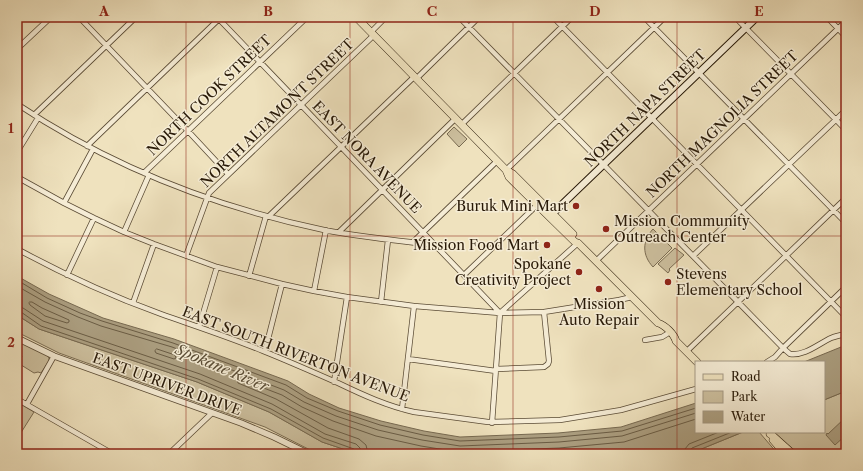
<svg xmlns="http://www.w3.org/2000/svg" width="863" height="471" font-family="'Libre Caslon Text',serif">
  <rect width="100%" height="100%" fill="#efe2be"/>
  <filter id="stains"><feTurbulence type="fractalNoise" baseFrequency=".005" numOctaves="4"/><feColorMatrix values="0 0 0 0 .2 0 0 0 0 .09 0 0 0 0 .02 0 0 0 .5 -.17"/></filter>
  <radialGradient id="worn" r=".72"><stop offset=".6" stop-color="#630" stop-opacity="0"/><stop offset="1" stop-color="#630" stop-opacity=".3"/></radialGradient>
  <path fill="#cdc09f" stroke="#7a6c53" d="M 454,127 L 467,139 L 459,147 L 447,134 Z
    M 653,229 L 672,248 L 653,267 C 642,255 642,241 653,229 Z
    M 675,248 L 684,255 L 669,269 L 670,270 L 668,273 L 658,264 Z
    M 17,315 L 39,329 L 197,382 L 269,412 L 322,442 L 358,454 L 318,454 L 265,427 L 59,353 L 17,332 Z
    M 17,341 L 47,355 L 49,358 L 49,361 L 41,373 L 38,372 L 34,373 L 18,363 L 22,356 L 17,354 Z
    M 846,391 L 846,454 L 796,454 L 773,432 L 824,432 L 824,400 Z
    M 17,402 L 34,412 L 17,439 Z
    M 743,432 L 759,432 L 778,454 L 689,454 Z"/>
  <path fill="#ab9e80" stroke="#776950" d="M 17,276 L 49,294 L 103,318 L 174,339 L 288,381 L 309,394 L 339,408 L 381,421 L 424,431 L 460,437 L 558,433 L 621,427 L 696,403 L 696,432 L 743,432 L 689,454 L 358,454 L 322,442 L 269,412 L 197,382 L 39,329 L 17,315 Z
    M 846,345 L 846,391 L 824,400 L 824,362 L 804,362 Z
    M 846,417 L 846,435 L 835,445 L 826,435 L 827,433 L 828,434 Z"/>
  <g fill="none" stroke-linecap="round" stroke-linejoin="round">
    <path stroke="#6a5c44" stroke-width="1" d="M 17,280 L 47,298 L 80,313 L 102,321 L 173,343 L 286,385 L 307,398 L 338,411 L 380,425 L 423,435 L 460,441 L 559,437 L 622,431 L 696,408
      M 17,286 L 45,302 L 78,317 L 101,326 L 172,347 L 284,390 L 304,402 L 336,416 L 378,430 L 422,440 L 460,446 L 559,442 L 622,436 L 696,413
      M 30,302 L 32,302 L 42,308 L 69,320 L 69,322 L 67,323 L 45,316 L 30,305 L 29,303 Z
      M 17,306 L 23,308 L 43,321 L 200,374 L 272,404 L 325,434 L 356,444 L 360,448 L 362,454
      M 17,312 L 21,312 L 41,326 L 198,379 L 271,409 L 323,438 L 354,449 L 356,451 L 357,454
      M 157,349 L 175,355 L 176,358 L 174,359 L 156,353 L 155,351 Z
      M 368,454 L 366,445 L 359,439 L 328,428 L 276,399 L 238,383 L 237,380 L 240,379 L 282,395 L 302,407 L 333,421 L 376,436 L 421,446 L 458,452 L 559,448 L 624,442 L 696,419
      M 684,454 L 685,449 L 689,444 L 719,432
      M 689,454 L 690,451 L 692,448 L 732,432"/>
    <defs>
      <path id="minor" d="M 79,17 L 188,131 L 228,174
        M 217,17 L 500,313
        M 459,17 L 783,348 L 846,287
        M 553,17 L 846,317
        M 644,17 L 846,223
        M 735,17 L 846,130
        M 827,17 L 846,37
        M 371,32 L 386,17
        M 17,49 L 51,17
        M 416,79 L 479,17
        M 17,104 C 110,166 215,207 324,230 C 361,237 399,241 436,245
        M 34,115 L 136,17
        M 461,125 L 572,17
        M 87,146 L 221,17
        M 17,152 L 38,118
        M 506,170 L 665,17
        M 144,173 L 307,17
        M 17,177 L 64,203 L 94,218 L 124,232 L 154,244 L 217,267 L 282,284 L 314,291 L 347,297 L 414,306 L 500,313 L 544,312 L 619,300 L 632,297
        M 64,203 L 93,149
        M 269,216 L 414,77
        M 124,232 L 149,175
        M 339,232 L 455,119
        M 413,242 L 497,161
        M 17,249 C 63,274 111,296 161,314 C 195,326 229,337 263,351 C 288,361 313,372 338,383 C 363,395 387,406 414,412 L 488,422 L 560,420 L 621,410 L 696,389
        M 186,256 L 209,193 L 374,35
        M 693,256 L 846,110
        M 596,261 L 846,21
        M 67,275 L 94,218
        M 464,275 L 537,205
        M 249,276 L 266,216
        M 314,291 L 326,230
        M 381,302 L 388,240
        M 133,303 L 154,244
        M 199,327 L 217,267
        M 645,340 L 662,337 L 667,334
        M 265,351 L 282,284
        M 687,351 L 846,198
        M 408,359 L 496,371
        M 767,362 L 775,357 L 783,348 L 790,354 C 805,356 818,344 831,338 C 836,336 841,335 846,334
        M 496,369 L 544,367 L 548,364 L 549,361 L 544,312
        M 334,382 L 347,297
        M 17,399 L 113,454
        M 27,404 L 54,356
        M 402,409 L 414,306
        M 492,423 L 500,313 L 578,243
        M 169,454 L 212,413"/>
      <path id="tertiary" d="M 17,338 L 54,356 L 241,423 L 274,437 L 309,454"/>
      <path id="secondary" d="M 550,216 L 757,17"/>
      <path id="primary" d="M 356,17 L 506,170 L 509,177 L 524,192 L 575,242 L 578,243 L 658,323 C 665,325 674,334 676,341 L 697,362
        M 506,170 L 513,174 L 573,234
        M 770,434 L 773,436 L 793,454
        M 773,440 L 785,454"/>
    </defs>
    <use href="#minor" stroke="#5a4b35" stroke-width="6"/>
    <use href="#tertiary" stroke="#5a4b35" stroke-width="7"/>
    <use href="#secondary" stroke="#281907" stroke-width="8"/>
    <use href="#primary" stroke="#281907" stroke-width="8"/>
    <use href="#minor" stroke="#f5ecd5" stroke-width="4.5"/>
    <use href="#tertiary" stroke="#f5ecd5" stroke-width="5.5"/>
    <use href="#secondary" stroke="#f5ecd5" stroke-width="6"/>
    <use href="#primary" stroke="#efe2be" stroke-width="7"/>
    <defs>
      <path id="rail" d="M 845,454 L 846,453"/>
    </defs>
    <use href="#rail" stroke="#281907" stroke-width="2.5"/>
    <use href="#rail" stroke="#f5ecd5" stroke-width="1" stroke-dasharray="3" stroke-linecap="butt"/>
  </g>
  <path fill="none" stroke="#8f2418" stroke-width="1" stroke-opacity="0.55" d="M 186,17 L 186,454M 350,17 L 350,454M 513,17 L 513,454M 677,17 L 677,454M 17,236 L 846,236"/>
  <g fill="#8f2418" stroke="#f5ecd5" stroke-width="1.5">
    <circle cx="576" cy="206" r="4"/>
    <circle cx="606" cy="229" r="4"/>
    <circle cx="547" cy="245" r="4"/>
    <circle cx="579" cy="272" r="4"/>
    <circle cx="668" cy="282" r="4"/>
    <circle cx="599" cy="289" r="4"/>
  </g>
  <g text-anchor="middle" stroke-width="3" stroke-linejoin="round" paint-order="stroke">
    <g font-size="14" fill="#281907" stroke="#f5ecd5">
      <text transform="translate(209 95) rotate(-44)" y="5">NORTH COOK STREET</text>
      <text transform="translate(645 108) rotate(-44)" y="5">NORTH NAPA STREET</text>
      <text transform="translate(277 113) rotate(-44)" y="5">NORTH ALTAMONT STREET</text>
      <text transform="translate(722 124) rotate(-44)" y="5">NORTH MAGNOLIA STREET</text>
      <text transform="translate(367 157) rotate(46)" y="5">EAST NORA AVENUE</text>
      <text transform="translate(296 354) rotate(21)" y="5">EAST SOUTH RIVERTON AVENUE</text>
      <text transform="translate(167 384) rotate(20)" y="5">EAST UPRIVER DRIVE</text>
    </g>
    <g font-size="14" fill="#281907" stroke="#f5ecd5" text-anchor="end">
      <text x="568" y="211">Buruk Mini Mart</text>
      <text x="614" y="226" text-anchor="start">Mission Community<tspan x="614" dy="16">Outreach Center</tspan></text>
      <text x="539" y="250">Mission Food Mart</text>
      <text x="571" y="269">Spokane<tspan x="571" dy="16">Creativity Project</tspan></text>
      <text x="676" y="279" text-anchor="start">Stevens<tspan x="676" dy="16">Elementary School</tspan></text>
      <text x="599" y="309" text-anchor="middle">Mission<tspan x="599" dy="16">Auto Repair</tspan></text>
    </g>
    <g font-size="15" font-style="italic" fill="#5c4e37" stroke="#f5ecd5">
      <text transform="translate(222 368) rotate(23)" y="5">Spokane River</text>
    </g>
  </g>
  <rect width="863" height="471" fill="none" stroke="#efe2be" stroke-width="44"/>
  <rect x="695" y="361" width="130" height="72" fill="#f5ecd5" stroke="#a39883"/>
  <rect x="703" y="374" width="20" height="6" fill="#efe2be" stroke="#a39883"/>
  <text x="731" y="381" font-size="12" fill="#281907">Road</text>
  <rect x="703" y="391" width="20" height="12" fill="#cdc09f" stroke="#a39883"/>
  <text x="731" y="401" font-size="12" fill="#281907">Park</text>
  <rect x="703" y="411" width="20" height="12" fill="#ab9e80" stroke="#a39883"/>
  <text x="731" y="421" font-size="12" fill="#281907">Water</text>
  <rect x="22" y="22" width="819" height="427" fill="none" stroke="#8f2418" stroke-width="1.5"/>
  <g font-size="13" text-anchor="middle" font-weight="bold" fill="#8f2418">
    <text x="104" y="16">A</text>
    <text x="268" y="16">B</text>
    <text x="432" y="16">C</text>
    <text x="595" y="16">D</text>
    <text x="759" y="16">E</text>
    <text x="11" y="133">1</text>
    <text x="11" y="347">2</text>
  </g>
  <rect width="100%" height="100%" filter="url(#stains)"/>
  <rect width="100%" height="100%" fill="url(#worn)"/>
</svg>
